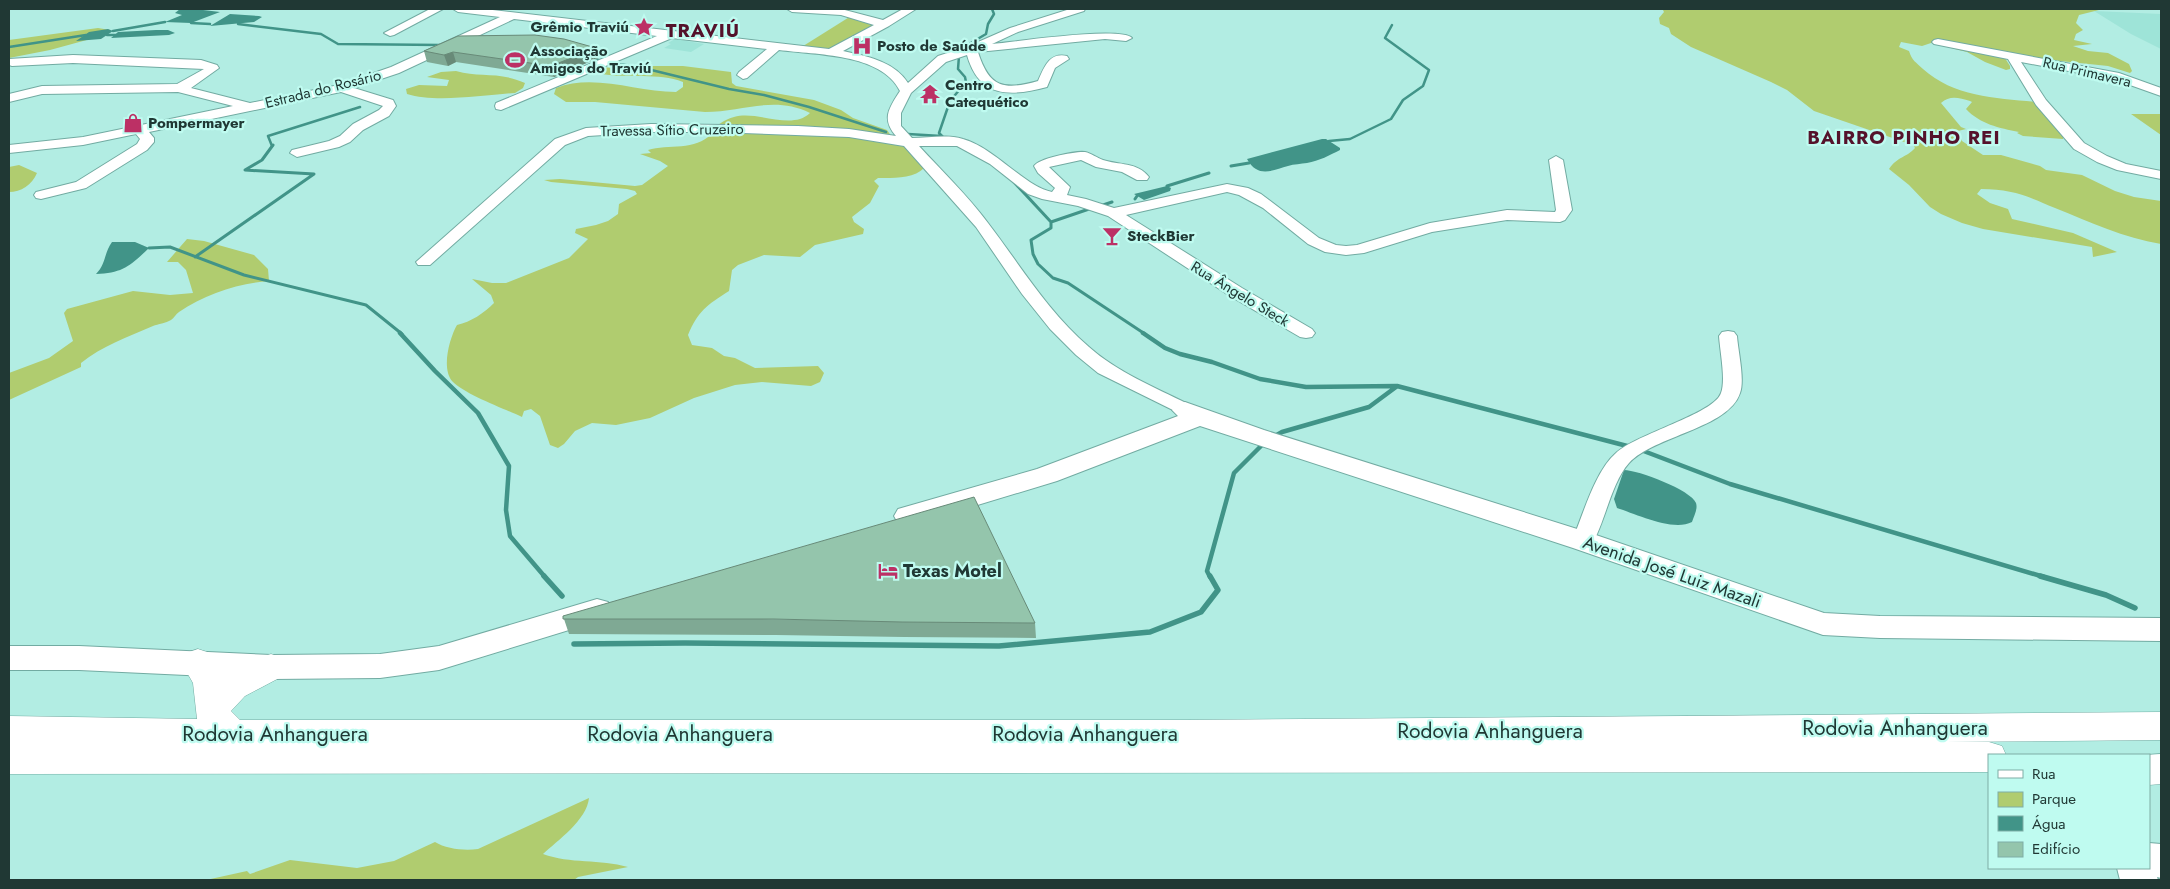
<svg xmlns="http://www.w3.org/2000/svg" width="2170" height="889" font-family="Jost,sans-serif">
  <rect width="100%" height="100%" fill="#b2ede3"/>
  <path fill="#9ee4d8" d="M 2094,11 L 2161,14 L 2161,49 L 2131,34 Z
    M 675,39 L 704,44 L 691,52 L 664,48 L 671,44 L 668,43 Z"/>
  <path fill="#b0cc6f" d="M 1649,9 L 2103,9 L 2079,15 L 2076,23 L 2083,30 L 2076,34 L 2074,40 L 2092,44 L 2073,46 L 2088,51 L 2108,53 L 2129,64 L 2132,71 L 2130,73 L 2108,66 L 2003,55 L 2010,66 L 2010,69 L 2006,70 L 1985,62 L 1967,52 L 1931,43 L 1922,46 L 1901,42 L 1899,47 L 1909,51 C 1912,61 1916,62 1923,69 C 1956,99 2003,98 2045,103 L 2063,135 L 2063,139 L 2023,136 L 2017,133 L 2019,132 C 1999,128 1980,124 1966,109 L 1972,102 L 1970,101 C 1959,98 1950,95 1941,103 L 1961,127 L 1966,129 L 1958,131 L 1962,141 L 1983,155 L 2001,155 L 2040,166 L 2046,170 L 2082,175 L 2115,191 L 2134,197 L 2161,201 L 2161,244 C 2124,238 2090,222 2055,208 C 2027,196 2012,189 1981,189 L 1977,194 L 1990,203 L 2008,209 L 2012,219 L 2073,233 L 2117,252 L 2093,257 L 2092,247 L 1983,229 L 1962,223 L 1941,214 L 1930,207 L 1909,185 L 1889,169 C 1898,156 1906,158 1915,148 L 1913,145 L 1814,111 L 1787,90 L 1771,82 L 1691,47 L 1671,34 L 1669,28 L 1660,24 L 1659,18 L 1664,12 L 1663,10 Z
    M 851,16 L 875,25 L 833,50 L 800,48 Z
    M 98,28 L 110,30 L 105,35 L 50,50 L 9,58 L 9,40 Z
    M 622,66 L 683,66 L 731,72 L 732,83 L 736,86 L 814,100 L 841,110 L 853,118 L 887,130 L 894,140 L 907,147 L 924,168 C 914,179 892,178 878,178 L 874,181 L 879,186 L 870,203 L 852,217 L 854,222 L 864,229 L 863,234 L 815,245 L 800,257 L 764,255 L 738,265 L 732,270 L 729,291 C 707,305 698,311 688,335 L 692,345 L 712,348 L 724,356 L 735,358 L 755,368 L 818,366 L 824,373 L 820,382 L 811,386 L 762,382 L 735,385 L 694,398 L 650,418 L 616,425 L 592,423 L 575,431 L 564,444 L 558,448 L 550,445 L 540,416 L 531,409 L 524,411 L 522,417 C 505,409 464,394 452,381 C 441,368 450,337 457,325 C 471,322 484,313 494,303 L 491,295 L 472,279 L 492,283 L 506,283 L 569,258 L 588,239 L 575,233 L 576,229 L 596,225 L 608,221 L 618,214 L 619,204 L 637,194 L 635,191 L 627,189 L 551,182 L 544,180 L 560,179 L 635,186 L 642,185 L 668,166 L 660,161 L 640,154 L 651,153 L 648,150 C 668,144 696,151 711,134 L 707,132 C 715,127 725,119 734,117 C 758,110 791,131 810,113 C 774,95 743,112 705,112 L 595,102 L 566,102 L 554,94 L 556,88 C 594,73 637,92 676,92 L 683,87 L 683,82 C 658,72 629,79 602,74 L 603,68 Z
    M 456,71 C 480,78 498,71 525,83 L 523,88 L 515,93 C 485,95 435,103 407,94 L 406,89 L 419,85 L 447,86 L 449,80 L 427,77 L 441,72 Z
    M 2131,114 L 2161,114 L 2161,135 Z
    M 19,165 L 37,173 C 32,185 21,192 9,192 L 9,167 Z
    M 187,239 L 204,241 L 254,255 L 268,269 L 269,281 C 239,283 205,294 179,312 C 176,314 174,318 171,320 C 166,323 158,324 153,326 C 128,337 102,346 81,363 L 81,367 L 9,400 L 9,373 L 49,358 L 73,341 L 64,313 L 67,309 L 133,291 L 170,295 L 193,293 L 186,270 L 178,262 L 167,262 Z
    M 589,798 C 587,820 557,841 543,854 C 570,864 600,859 628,867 L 578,877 L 574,880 L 206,880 L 247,871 L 250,874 L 290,860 L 357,868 L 394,861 L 435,842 C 446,849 465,851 478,849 Z"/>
  <path fill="#419488" d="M 180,9 C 194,8 207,11 220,12 L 191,23 L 165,22 L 182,15 L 175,13 Z
    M 230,14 L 259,16 L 262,17 L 254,22 L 210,26 Z
    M 108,29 L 113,31 L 101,39 L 76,41 L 89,32 Z
    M 156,30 L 168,30 L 175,33 L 169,35 L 111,38 L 118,32 Z
    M 1322,139 L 1326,139 L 1340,148 L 1340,150 C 1330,155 1319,161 1307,163 C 1301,164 1294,164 1288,166 C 1273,170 1258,179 1247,159 Z
    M 1167,186 L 1171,188 L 1170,191 L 1144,200 L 1134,194 Z
    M 112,242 L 135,242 L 149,248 C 130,266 123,273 96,274 C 106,264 104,253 112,242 Z
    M 1624,470 C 1638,470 1691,490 1696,503 C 1698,509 1694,516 1692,522 C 1673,532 1636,514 1617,508 L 1614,499 Z"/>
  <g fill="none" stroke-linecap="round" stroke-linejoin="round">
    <path stroke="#419488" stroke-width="2.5" d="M 191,23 L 210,24
      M 238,24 L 321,34 L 338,44 L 441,45
      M 113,31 L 165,22
      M 107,35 L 116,35
      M 9,47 L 86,35
      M 959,50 L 986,34 L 988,24 L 994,14 L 992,9
      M 591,57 L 605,63 L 635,66 L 729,89 L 764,95 L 809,107 L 886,132
      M 908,134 L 941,136
      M 945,139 L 939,133 L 950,101 L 966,82 L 965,77 L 958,69 L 959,56
      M 1329,141 L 1350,139 L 1391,119 L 1403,100 L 1423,86 L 1429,70 L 1385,38 L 1392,25
      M 272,146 L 268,136 L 360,107"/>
    <path stroke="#419488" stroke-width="3" d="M 1231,166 L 1249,163
      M 1012,180 L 1051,222 L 1051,228 L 1031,240 L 1033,254 L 1038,264 L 1053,278 L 1068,283 L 1145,334
      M 1167,186 L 1209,173
      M 1135,199 L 1137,196
      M 1103,205 L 1112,202
      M 1051,222 L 1092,208
      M 149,248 L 170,247 L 244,275 L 366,305 L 402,334
      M 195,257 L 314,174 L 245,170 L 262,160 L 273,145"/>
    <path stroke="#419488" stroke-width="4.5" d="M 400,333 L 435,371 L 478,413 L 509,466 L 506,510 L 510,536 L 545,577
      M 1143,333 L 1165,348 L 1180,354 L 1212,362 L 1260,379 L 1306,387 L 1397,386 L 1631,447
      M 1275,436 L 1282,432 L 1369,407 L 1396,387
      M 1641,450 L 1730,484 L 2044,577
      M 1210,577 L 1207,571 L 1234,473 L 1264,443"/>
    <path stroke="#419488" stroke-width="5.5" d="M 544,576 L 562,596
      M 2040,576 L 2106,595 L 2135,608
      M 574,644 L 685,643 L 999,646 L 1150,632 L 1201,612 L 1218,590 L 1210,576"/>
    <defs>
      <path id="minor" d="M 430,9 L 443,9 L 394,35 L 390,36 L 384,33 Z
        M 453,9 L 484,9 L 829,49 L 874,25 L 841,15 L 792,12 L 787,9 L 841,9 L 883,20 L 903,9 L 916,9 L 889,26 L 843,51 C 866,56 894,61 908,83 L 938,56 L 969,46 L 1010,28 L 1070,9 L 1085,9 L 1084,11 L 1018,32 L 992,44 C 1014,42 1120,26 1132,38 L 1126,41 L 1105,39 L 978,52 C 989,87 1003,91 1038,81 C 1044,68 1049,52 1067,56 L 1069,59 L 1055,68 L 1047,87 C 1010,97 979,98 967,55 L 946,62 L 911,93 L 901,113 L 901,126 L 912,138 C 928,138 948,134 963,139 C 995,148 1025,187 1052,192 L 1055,188 L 1038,173 L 1034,166 C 1039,158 1076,151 1085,152 C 1091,153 1097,158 1103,160 C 1118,165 1138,162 1149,177 L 1147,180 L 1137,180 L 1122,172 L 1096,167 L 1081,160 L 1049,167 L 1070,187 L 1067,195 L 1086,199 L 1114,208 L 1227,184 L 1248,188 L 1261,194 L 1319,238 L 1336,245 L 1346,246 L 1357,245 L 1430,223 L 1507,210 L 1555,212 L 1556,210 L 1549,160 L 1556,156 L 1563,160 L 1572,210 L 1565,220 L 1560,222 L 1507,220 L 1432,232 L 1364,253 L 1346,255 L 1325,252 L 1308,244 L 1263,208 L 1239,195 L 1227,192 L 1126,215 L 1242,288 L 1312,329 L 1315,333 L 1312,337 L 1306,338 L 1300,337 L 1230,296 L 1108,216 L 1078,206 L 1042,199 L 1028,194 L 990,164 L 957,146 L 919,146 C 942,171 968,196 988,223 C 1020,265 1048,312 1089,347 C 1117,372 1154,387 1188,404 L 1191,408 L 1188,412 L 1181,414 L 1098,373 L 1076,355 L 1050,329 L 1022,294 L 976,227 L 904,146 L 849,137 L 716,132 L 651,132 L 588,136 L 565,145 L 430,265 L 418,265 L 416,262 L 555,139 L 586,128 L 651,124 L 798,126 L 849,129 L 896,136 C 881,119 889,108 900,91 C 881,53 816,55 779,50 L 747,78 L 743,79 L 737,75 L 739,72 L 767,49 L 672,38 L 501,110 L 496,109 L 495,106 L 496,103 L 657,36 L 514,19 L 399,73 L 354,88 L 393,100 L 396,106 L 389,116 L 363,130 L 350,142 L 339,147 L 297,157 L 290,153 L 292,150 L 329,141 L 340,136 L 353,124 L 379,110 L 383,106 L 341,92 L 149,132 L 154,138 L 154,142 L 147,150 L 86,188 L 41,199 L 36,198 L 34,195 L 36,192 L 76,182 L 137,144 L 140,139 L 136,134 L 83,145 L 9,153 L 9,145 L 83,137 L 233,106 L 178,92 L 42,94 L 9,102 L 9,94 L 42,86 L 177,84 L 204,69 L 73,63 L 12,66 L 9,65 L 9,59 L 73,55 L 201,60 L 217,65 L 219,68 L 191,88 L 250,103 L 339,85 L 391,67 L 500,17 L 458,12 Z
        M 1938,39 L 2119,73 L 2161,88 L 2161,96 L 2116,80 L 2021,62 L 2046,100 L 2084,143 L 2107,156 L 2126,164 L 2161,171 L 2161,179 L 2117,170 L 2097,162 L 2074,149 L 2036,105 L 2008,59 L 1934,44 L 1932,42 L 1934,40 Z
        M 1728,331 L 1734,332 L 1737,336 C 1738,351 1745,380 1740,393 C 1729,428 1654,436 1629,463 C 1611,483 1605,523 1591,546 L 1583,548 L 1575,546 L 1572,541 C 1583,515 1595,471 1616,453 C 1636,434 1714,414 1721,393 C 1726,380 1720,351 1719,336 L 1722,332 Z"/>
      <path id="major" d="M 1185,402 L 1264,430 L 1593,534 L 1824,613 L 1880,616 L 2161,618 L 2161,641 L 1880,638 L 1823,635 L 1573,548 L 1200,426 L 1057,481 L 918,523 L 908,525 L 898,523 L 894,516 L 898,509 L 1037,469 L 1178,416 L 1172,410 L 1176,405 Z
        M 597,599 L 608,602 L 612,610 L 608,618 L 439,670 L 380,678 L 271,679 L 79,670 L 9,670 L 9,646 L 79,646 L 271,655 L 380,654 L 439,646 Z
        M 2149,843 L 2161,844 L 2161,878 L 2157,877 L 2158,880 L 2120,880 L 2117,868 L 2149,868 Z"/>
      <path id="highway" d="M 198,649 L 210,653 L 225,676 L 259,658 L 271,654 L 283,658 L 288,667 L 283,676 L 245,696 L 231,711 L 240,720 L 1188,720 L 2161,712 L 2161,740 L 1945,742 L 1989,742 L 2002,746 L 2006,755 L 1989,755 L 1989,772 L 9,774 L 9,716 L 197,719 L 193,683 L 181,662 L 186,653 Z
        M 2161,754 L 2161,784 L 2149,785 L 2147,755 Z"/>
    </defs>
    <use href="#minor" stroke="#72aba2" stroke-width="2"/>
    <use href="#major" stroke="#72aba2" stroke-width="2"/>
    <use href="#highway" stroke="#72aba2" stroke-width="1"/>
    <use href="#minor" fill="#fff" fill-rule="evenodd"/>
    <use href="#major" fill="#fff" fill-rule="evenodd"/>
    <use href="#highway" fill="#fff" fill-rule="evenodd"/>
  </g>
  <path fill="#7fa994" d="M 535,35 L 598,58 L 554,77 L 456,62 L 448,66 L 427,62 L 424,51 Z
    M 563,616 L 1035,623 L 1036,638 L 904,637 L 776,635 L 569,634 Z"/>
  <path fill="#688a78" d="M 596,48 L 598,58 L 554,77 L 551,66 Z
    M 453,52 L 456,62 L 448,66 L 444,55 Z"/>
  <path fill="#94c5ac" stroke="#688a78" d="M 535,35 L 564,39 L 596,48 L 551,66 L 453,52 L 444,55 L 424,51 L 458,36 Z
    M 974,497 L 1035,623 L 902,622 L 773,619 L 563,619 L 563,616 Z"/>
  <defs>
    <symbol id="sight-bare" viewBox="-9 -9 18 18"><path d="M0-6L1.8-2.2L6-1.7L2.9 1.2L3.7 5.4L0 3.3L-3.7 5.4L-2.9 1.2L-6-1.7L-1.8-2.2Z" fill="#bc3065" stroke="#bffbf0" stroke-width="2.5" paint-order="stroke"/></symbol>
    <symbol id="hospital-bare" viewBox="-9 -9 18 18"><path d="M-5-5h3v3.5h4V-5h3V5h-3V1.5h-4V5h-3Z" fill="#bc3065" stroke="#bffbf0" stroke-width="2.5" paint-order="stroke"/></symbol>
    <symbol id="stadium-bare" viewBox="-9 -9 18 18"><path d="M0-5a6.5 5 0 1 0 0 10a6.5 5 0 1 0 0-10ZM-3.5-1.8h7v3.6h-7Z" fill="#bc3065" stroke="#bffbf0" stroke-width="2.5" paint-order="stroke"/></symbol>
    <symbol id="temple-bare" viewBox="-9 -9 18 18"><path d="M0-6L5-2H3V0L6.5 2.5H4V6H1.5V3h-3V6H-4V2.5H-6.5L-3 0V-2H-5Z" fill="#bc3065" stroke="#bffbf0" stroke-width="2.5" paint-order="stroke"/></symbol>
    <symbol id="shop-bare" viewBox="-9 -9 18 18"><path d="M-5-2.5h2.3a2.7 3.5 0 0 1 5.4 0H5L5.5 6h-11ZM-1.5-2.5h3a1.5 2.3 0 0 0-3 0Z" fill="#bc3065" stroke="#bffbf0" stroke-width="2.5" paint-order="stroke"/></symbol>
    <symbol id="bar-bare" viewBox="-9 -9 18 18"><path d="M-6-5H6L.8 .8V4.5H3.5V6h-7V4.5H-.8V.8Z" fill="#bc3065" stroke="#bffbf0" stroke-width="2.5" paint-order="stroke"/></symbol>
    <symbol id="hotel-bare" viewBox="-9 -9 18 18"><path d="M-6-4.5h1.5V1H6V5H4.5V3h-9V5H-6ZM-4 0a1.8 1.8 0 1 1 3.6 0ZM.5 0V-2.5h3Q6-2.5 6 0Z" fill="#bc3065" stroke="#bffbf0" stroke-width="2.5" paint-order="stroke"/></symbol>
  </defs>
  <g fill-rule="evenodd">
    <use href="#sight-bare" x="630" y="13" width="28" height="28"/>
    <use href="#hospital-bare" x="848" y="32" width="28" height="28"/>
    <use href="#stadium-bare" x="501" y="46" width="28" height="28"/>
    <use href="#temple-bare" x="916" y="80" width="28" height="28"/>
    <use href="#shop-bare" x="119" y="109" width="28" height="28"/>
    <use href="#bar-bare" x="1098" y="222" width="28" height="28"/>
    <use href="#hotel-bare" x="874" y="557" width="28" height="28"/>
  </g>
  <g text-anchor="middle" stroke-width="4.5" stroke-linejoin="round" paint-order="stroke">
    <g font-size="15" font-weight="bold" fill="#203834" stroke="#bffbf0" text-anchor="start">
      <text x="629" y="32" text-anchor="end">Grêmio Traviú</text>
      <text x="877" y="51">Posto de Saúde</text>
      <text x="530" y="56">Associação<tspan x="530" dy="17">Amigos do Traviú</tspan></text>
      <text x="945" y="90">Centro<tspan x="945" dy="17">Catequético</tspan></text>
      <text x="148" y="128">Pompermayer</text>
      <text x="1127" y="241">SteckBier</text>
    </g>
    <g font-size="15" fill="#203834" stroke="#bffbf0">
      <text transform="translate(2087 72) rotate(13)" y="5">Rua Primavera</text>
      <text transform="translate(323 89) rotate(-14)" y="5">Estrada do Rosário</text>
      <text transform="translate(672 130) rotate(-1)" y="5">Travessa Sítio Cruzeiro</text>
      <text transform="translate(1240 294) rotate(31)" y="5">Rua Ângelo Steck</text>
    </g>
    <g font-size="18" font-weight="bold" fill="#203834" stroke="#bffbf0" text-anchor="start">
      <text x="903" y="577">Texas Motel</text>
    </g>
    <g font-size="18" fill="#203834" stroke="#bffbf0">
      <text transform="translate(1672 572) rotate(19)" y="6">Avenida José Luiz Mazali</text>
    </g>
    <g font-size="19" font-weight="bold" letter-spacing="1" fill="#55122b" stroke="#bffbf0">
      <text x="703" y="37">TRAVIÚ</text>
      <text x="1904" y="144">BAIRRO PINHO REI</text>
    </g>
    <g font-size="21" fill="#203834" stroke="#bffbf0">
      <text x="1895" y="735">Rodovia Anhanguera</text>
      <text x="1490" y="738">Rodovia Anhanguera</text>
      <text x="275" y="741">Rodovia Anhanguera</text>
      <text x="680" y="741">Rodovia Anhanguera</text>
      <text x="1085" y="741">Rodovia Anhanguera</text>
    </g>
  </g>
  <rect width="2170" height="889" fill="none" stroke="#203834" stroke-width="20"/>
  <rect x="1988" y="754" width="162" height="115" fill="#bffbf0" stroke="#7fada5"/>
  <rect x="1998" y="770" width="25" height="8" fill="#ffffff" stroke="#7fada5"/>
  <text x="2032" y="779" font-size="15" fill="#203834">Rua</text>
  <rect x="1998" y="792" width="25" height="15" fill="#b0cc6f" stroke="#7fada5"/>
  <text x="2032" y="804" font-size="15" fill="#203834">Parque</text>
  <rect x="1998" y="816" width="25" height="15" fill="#419488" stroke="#7fada5"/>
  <text x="2032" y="829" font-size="15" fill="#203834">Água</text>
  <rect x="1998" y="842" width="25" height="15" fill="#94c5ac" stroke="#7fada5"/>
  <text x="2032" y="854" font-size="15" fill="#203834">Edifício</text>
</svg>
